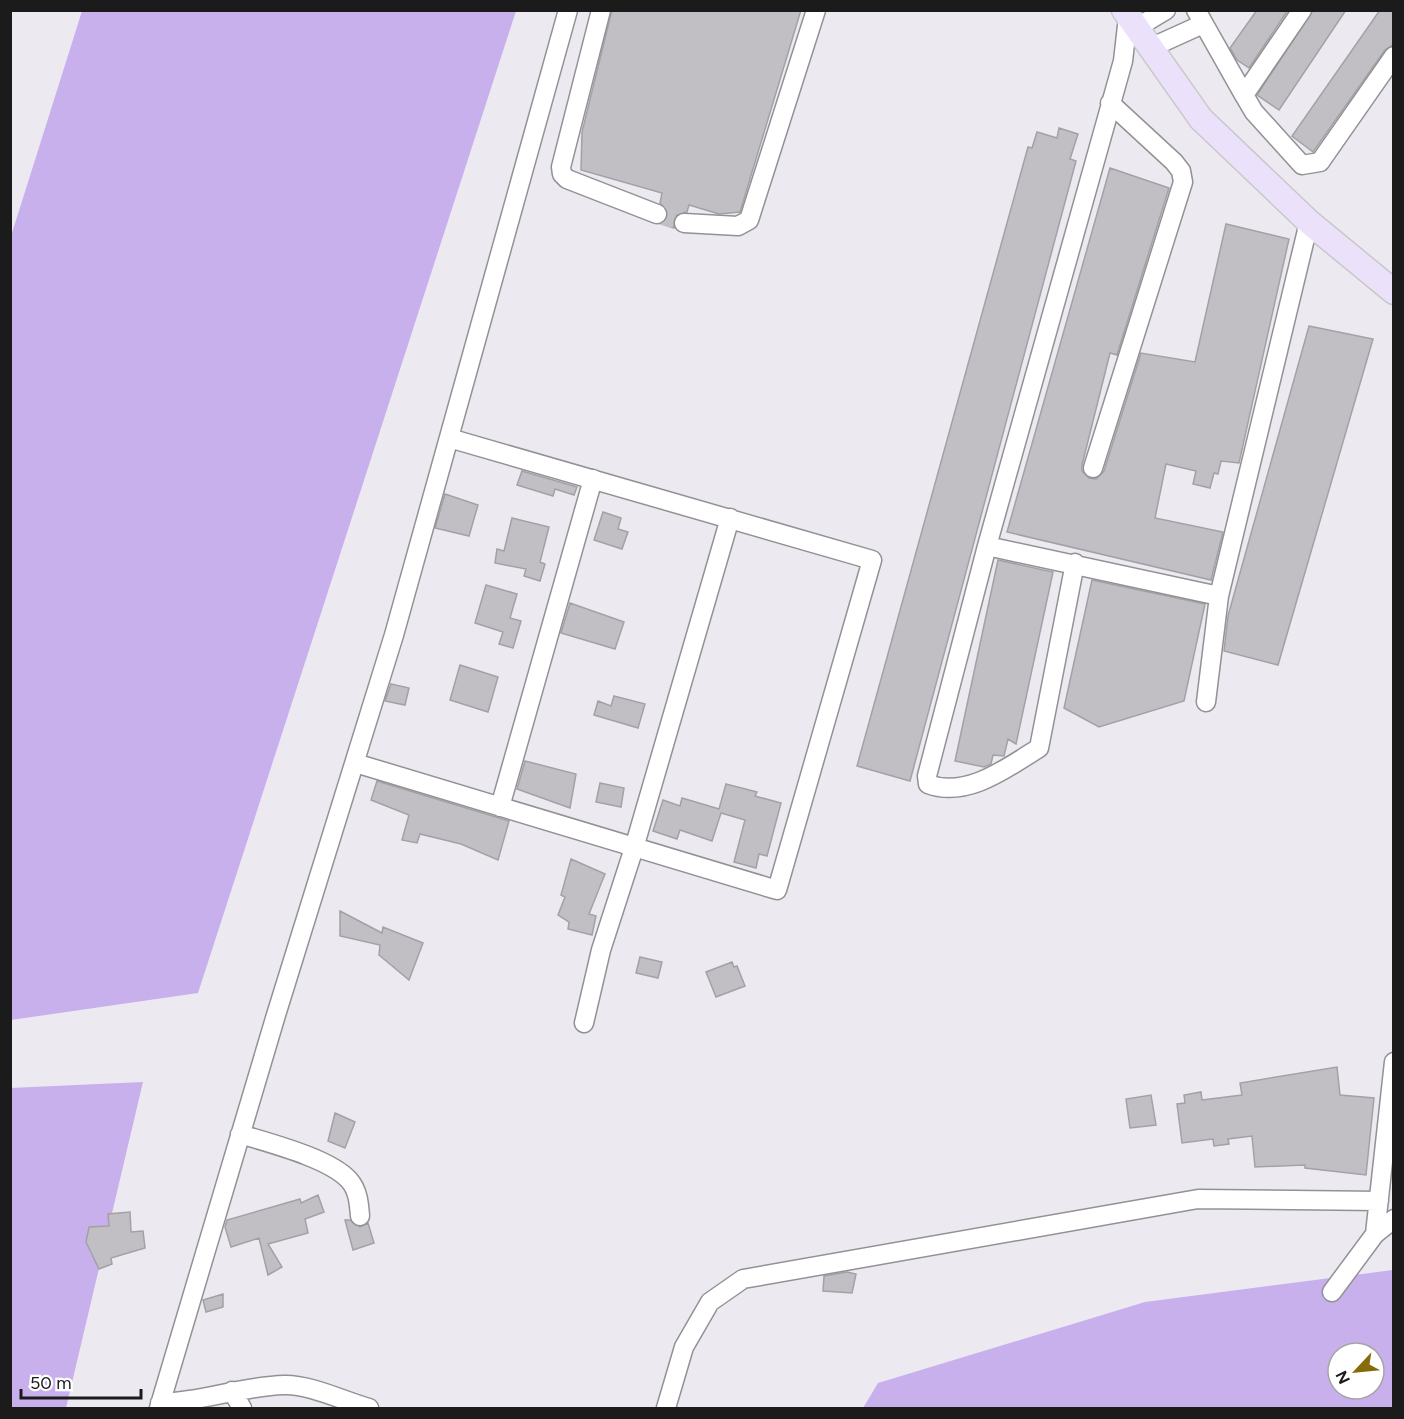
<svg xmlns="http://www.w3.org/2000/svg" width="1404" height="1419" font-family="Figtree,sans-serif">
  <rect width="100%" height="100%" fill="#eceaf0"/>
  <path fill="#c8b0ed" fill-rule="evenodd" d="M 82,11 L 516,11 L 198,993 L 11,1020 L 11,236 Z
    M 143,1082 L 66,1408 L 11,1408 L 10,1088 Z
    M 1393,1270 L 1393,1408 L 863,1408 L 878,1383 L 1145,1302 ZM 1338,1353 L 1374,1353 L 1374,1389 L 1338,1389 Z"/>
  <path fill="#c1bfc4" stroke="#a3a1a6" stroke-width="1.5" d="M 612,10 L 801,10 L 740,212 L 719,214 L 689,205 L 687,212 L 675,216 L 674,228 L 662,224 L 667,219 L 668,213 L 660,203 L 662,193 L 581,170 L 582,132 Z
    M 1257,10 L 1288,10 L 1249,68 L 1237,60 L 1230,48 Z
    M 1313,10 L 1346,10 L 1279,110 L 1257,95 Z
    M 1380,10 L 1394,10 L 1394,44 L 1385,50 L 1313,152 L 1292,136 Z
    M 1059,128 L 1078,134 L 1070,159 L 1076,161 L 910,781 L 857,766 L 1028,147 L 1032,148 L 1037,132 L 1057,138 Z
    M 1110,168 L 1169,188 L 1117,355 L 1110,353 L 1082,465 L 1082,471 L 1089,478 L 1096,479 L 1104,471 L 1141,353 L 1195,362 L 1226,224 L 1289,239 L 1239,463 L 1221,461 L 1218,474 L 1214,473 L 1210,488 L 1193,484 L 1196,471 L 1166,464 L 1155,518 L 1223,532 L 1211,580 L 1007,532 Z
    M 1309,326 L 1373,339 L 1278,665 L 1224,651 L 1228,616 Z
    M 522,471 L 577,487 L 574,495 L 555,489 L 553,496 L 517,485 Z
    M 445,494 L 478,505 L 469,536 L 435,528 Z
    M 603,512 L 621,518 L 618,529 L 628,532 L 622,549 L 594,540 Z
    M 512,518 L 549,527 L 540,562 L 545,564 L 540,581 L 524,576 L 526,569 L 495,563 L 497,549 L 504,551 Z
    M 998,560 L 1053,572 L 1016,744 L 1008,739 L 1004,756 L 993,755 L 991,764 L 984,767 L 955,761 Z
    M 1092,580 L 1205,604 L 1184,701 L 1099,727 L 1064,708 Z
    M 486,585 L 517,594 L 510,618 L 521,621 L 513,648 L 499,644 L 503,632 L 475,623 Z
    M 570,603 L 624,622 L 615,649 L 561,633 Z
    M 460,665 L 498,677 L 488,712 L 450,700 Z
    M 391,684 L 409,688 L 405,705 L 385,701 Z
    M 614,696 L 645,704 L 638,728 L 594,715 L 598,701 L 611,706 Z
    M 525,761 L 576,774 L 570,808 L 517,789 Z
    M 377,781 L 509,821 L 498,860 L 461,844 L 420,834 L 417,843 L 402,840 L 409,815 L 371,800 Z
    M 600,783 L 624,788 L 621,807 L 596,802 Z
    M 726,784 L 757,792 L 755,796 L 781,803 L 767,856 L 759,854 L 756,868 L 734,862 L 745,820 L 721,813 L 712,841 L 680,830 L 677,839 L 653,831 L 663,800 L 680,806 L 682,798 L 719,809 Z
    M 571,859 L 605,874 L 589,914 L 596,916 L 592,935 L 568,929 L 569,922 L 558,915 L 565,897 L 561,895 Z
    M 340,911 L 382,933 L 383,927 L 423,943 L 409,980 L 379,955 L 380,945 L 340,936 Z
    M 640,957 L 662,962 L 658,978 L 636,973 Z
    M 732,962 L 734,967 L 737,966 L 745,986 L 716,997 L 706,972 Z
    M 1337,1067 L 1340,1095 L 1374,1098 L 1366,1175 L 1305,1168 L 1305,1165 L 1255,1167 L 1252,1136 L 1228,1139 L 1229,1144 L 1214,1146 L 1213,1139 L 1182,1143 L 1177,1104 L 1185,1103 L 1184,1095 L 1201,1092 L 1202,1100 L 1242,1095 L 1240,1083 Z
    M 1151,1095 L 1156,1125 L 1130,1128 L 1126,1099 Z
    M 335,1113 L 355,1122 L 345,1148 L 328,1141 Z
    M 318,1195 L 324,1212 L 305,1219 L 308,1233 L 268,1244 L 282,1267 L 268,1275 L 259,1238 L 231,1247 L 225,1227 L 227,1220 L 300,1199 L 301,1203 Z
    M 130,1212 L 131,1232 L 143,1231 L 145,1248 L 111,1258 L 112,1264 L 99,1269 L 86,1242 L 89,1227 L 109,1226 L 108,1214 Z
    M 345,1220 L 350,1220 L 360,1227 L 368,1223 L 374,1243 L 353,1250 Z
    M 847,1272 L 856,1274 L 852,1293 L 823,1291 L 824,1276 Z
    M 223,1294 L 223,1307 L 206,1312 L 203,1300 Z"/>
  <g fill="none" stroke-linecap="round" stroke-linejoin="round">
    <path stroke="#c2c1c6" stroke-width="18" stroke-dasharray="18 9" stroke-linecap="butt" d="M 657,214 L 684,223"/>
    <defs>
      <path id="minor" d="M 601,10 L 561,167 L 562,174 L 567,179 L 657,214
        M 1196,10 L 1244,95 L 1302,10
        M 1136,28 L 1166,10
        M 1150,48 L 1203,24
        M 1244,95 L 1254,112 L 1302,165 L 1320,162 L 1394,56
        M 684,223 L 738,226 L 749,220 L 816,10
        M 1093,468 L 1183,182 L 1181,171 L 1174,162 L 1110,103
        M 987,546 L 1219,596
        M 1075,563 L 1039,748 C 1008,767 967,799 928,784 L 927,776 L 987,546 L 1123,61 L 1128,17
        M 1206,702 L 1219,596 L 1309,222
        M 355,763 L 777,890 L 872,560 L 449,438
        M 500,807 L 593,479
        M 584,1023 L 601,950 L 634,848 L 730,518
        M 240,1134 C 269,1143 329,1158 349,1180 C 358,1190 359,1203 360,1216
        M 1375,1234 L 1394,1219
        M 1332,1292 L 1375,1234 L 1394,1062
        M 232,1391 L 242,1408
        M 160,1403 C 202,1402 242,1386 284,1385 C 309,1384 344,1401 369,1408
        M 159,1408 L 276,1015 L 394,635 L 568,10
        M 666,1408 L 684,1347 L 710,1302 L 743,1279 L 1198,1199 L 1379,1201"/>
      <path id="major" d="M 1124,10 L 1201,119 L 1309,222 L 1394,292"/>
    </defs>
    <use href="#minor" stroke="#929195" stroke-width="21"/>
    <use href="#major" stroke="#c8c8c9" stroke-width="27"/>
    <use href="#minor" stroke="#fff" stroke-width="18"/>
    <use href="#major" stroke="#ebe1fb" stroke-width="24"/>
  </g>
  <rect width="1404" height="1419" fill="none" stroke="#1b1b1c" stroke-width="24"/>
  <g transform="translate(1356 1371) rotate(244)"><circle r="28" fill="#ffffff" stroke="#a4a4a4" stroke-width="1.5"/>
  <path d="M0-4.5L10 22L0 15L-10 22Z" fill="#856c08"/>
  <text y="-9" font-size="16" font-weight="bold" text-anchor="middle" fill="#1b1b1c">N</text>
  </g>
  <path d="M21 1389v9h120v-9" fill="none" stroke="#1b1b1c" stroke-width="3"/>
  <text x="30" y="1389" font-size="18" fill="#1b1b1c" stroke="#ffffff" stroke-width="4.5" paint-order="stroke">50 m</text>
</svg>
